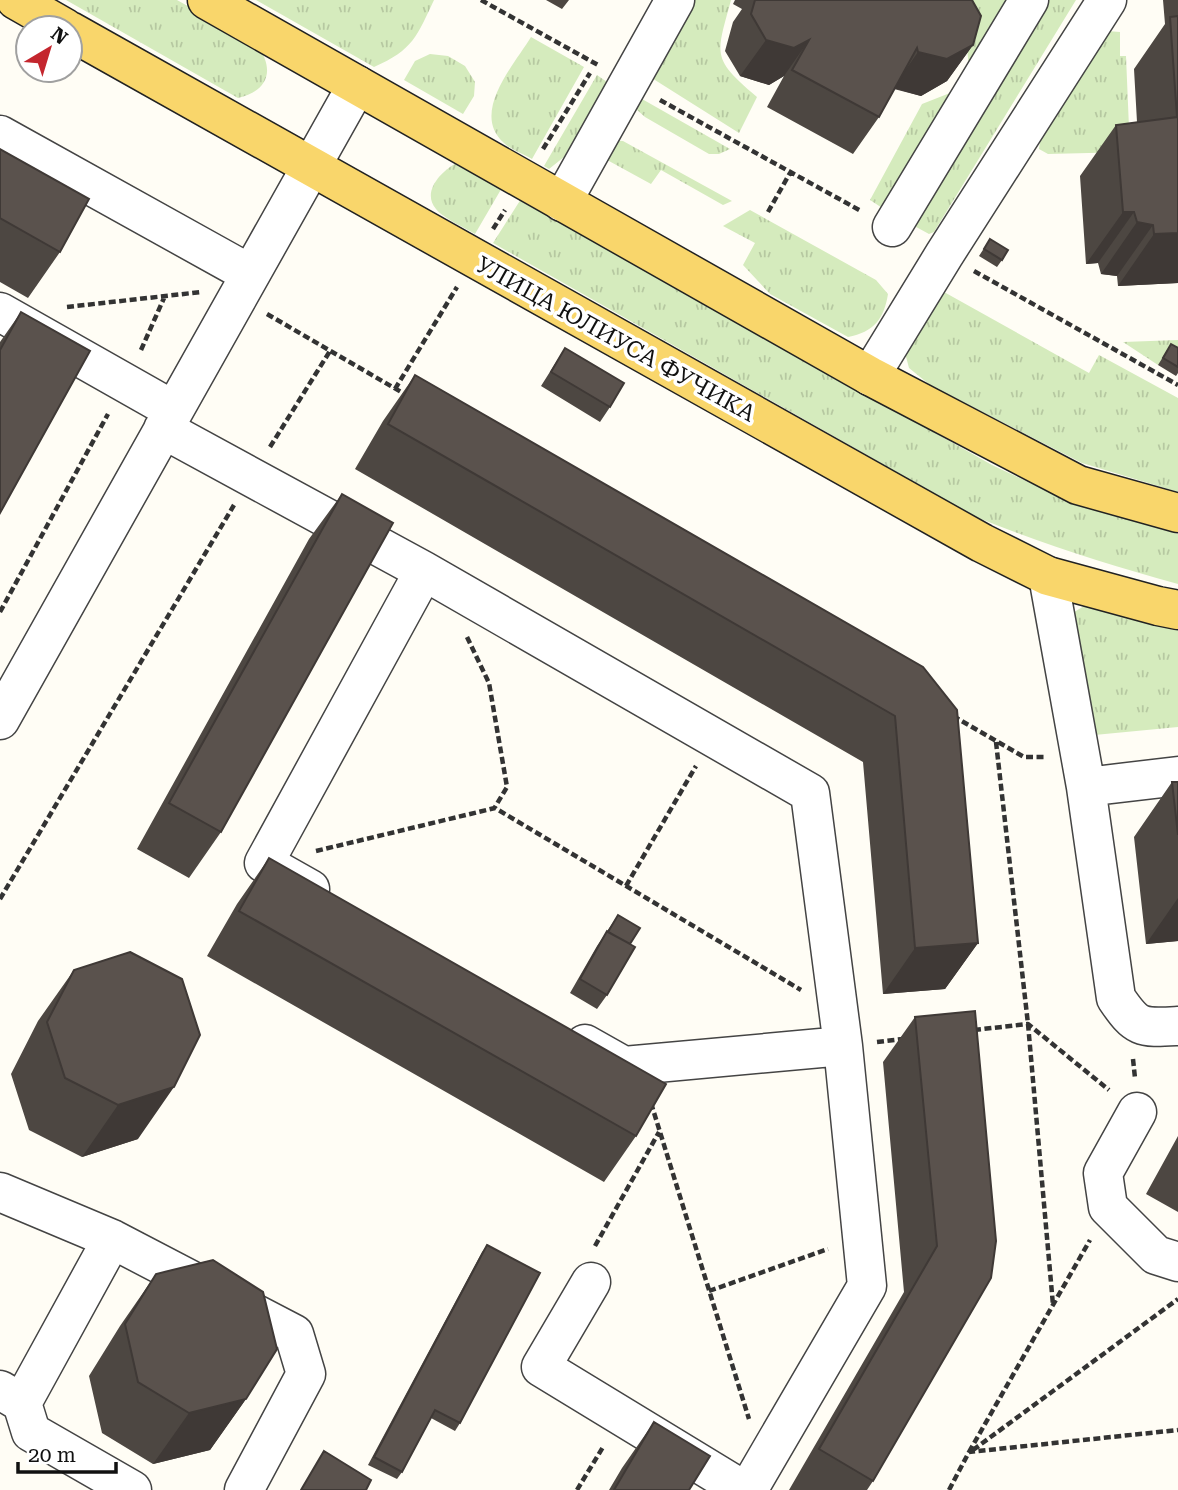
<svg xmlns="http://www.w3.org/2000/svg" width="1178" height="1490" font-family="'Roboto Serif',serif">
  <defs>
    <pattern id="grass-tufts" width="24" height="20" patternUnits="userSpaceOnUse" patternTransform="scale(1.75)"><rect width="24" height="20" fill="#d5ebbd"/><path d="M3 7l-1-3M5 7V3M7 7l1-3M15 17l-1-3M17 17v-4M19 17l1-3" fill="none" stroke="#b6c8a1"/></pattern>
  </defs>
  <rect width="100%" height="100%" fill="#fffdf5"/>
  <path fill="url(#grass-tufts)" d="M 66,0 L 177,0 L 257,45 C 275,69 269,91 238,98 Z
    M 256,0 L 434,0 C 417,36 413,50 374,67 Z
    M 685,0 L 731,0 C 716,56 711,58 757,97 L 739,133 L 647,75 Z
    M 953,0 L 1020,0 L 893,215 L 870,200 L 922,104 L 950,93 L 969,70 L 967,47 Z
    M 1039,0 L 1076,0 L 934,232 L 929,234 L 907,222 Z
    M 1107,31 L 1120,32 L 1120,56 L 1126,56 L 1130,152 L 1048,154 L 1039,149 L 1040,141 Z
    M 531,37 L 584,67 L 532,159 C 524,154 511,150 504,143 C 470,113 514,65 531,37 Z
    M 430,54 L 448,56 L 465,66 L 475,82 L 474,96 L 463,114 L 404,80 L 415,61 Z
    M 597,75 L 607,82 L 564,157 L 549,169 L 544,166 Z
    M 635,95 L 730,149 L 719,154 L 709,154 L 645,117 L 636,109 Z
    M 610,140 L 623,141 L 732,201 L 723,205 L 661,170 L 651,184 L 598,155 Z
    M 457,163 L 503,186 L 475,234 C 465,228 443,218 436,209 C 421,192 442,170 457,163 Z
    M 521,199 L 992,465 L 1068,501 L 1178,534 L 1178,584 C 1109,565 1042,544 976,517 L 493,243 Z
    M 750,210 L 876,280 L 888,294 C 884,319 874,332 848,337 L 770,294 L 743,265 L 755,243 L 723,226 Z
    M 932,291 L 944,292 L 1089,373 L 1099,355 L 1178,398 L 1178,492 L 1082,463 L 930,385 L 909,368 L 904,349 Z
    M 1178,340 L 1178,358 L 1158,365 L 1123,342 Z
    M 1089,603 L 1178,625 L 1178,727 L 1084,736 L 1071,614 Z"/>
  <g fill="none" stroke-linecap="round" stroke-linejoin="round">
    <defs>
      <path id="minor" d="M 0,135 L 250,274
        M 562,202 L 675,0
        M 892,227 L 1029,0
        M 0,312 L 173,410
        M 870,376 L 944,255 L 1107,0
        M 163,429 L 424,571 L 810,793 L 843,1046 L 867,1286 L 748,1490
        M 1048,576 L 1086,787 L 1178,776
        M 0,720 L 357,85
        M 1086,787 L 1116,998 C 1137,1029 1141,1028 1178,1026
        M 310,889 L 264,863 L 424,571
        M 585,1044 L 624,1066 L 843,1046
        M 1137,1112 L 1103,1173 L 1108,1207 L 1156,1255 L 1178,1262
        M 0,1192 L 112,1239 L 294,1334 L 306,1374 L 244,1490
        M 591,1282 L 541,1367 L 743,1490
        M 0,1390 L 22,1403 L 31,1432 L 132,1490
        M 22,1403 L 112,1239"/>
      <path id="major" d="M 16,0 L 65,28
        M 207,0 L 870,376 L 1078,485 L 1178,513
        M 70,31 L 982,543 L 1048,576 L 1158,606 L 1178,610"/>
    </defs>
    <use href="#minor" stroke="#444" stroke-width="41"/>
    <use href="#major" stroke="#222" stroke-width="41"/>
    <path stroke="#333" stroke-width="4.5" stroke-dasharray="7 3.5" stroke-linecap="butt" d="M 481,0 L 598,65
      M 660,100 L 861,211
      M 543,149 L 590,73
      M 768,212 L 790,173
      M 493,229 L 505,210
      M 974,271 L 1178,385
      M 67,307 L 201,292
      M 267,314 L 408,396
      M 141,350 L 164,298
      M 395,389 L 457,287
      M 270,447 L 330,351
      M 0,612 L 108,414
      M 467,637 L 489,683 L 507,787 L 495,807
      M 953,716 L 1024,757 L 1045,757
      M 996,742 L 1028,1024 L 1053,1305
      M 316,851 L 495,808 L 801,990
      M 626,886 L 696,766
      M 0,899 L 234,505
      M 974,1030 L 1028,1024 L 1109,1090
      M 877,1042 L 903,1039
      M 1133,1059 L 1135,1078
      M 651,1103 L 749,1419
      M 595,1246 L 659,1132
      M 709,1291 L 828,1249
      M 973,1450 L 1178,1299
      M 969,1452 L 1090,1240
      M 577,1490 L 603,1447
      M 949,1490 L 969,1452 L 1178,1430"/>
    <use href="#minor" stroke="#fff" stroke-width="38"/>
    <use href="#major" stroke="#f9d66b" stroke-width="38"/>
  </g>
  <path fill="#4d4742" d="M 546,0 L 569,0 L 562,9 Z
    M 735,0 L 972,0 L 973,45 L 947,81 L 921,96 L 894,89 L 879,117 L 853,154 L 767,107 L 784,76 L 769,85 L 740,76 L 725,51 L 733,22 L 742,9 L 733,4 Z
    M 1163,0 L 1178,0 L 1178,283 L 1118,286 L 1117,276 L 1101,274 L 1098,263 L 1086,264 L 1080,176 L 1116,125 L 1137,122 L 1134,69 L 1165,24 Z
    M 0,149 L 60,252 L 28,298 L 0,282 Z
    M 990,239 L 1002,260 L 997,267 L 979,256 Z
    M 21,312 L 0,513 L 0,342 Z
    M 1171,344 L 1178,348 L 1178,373 L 1176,376 L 1158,365 Z
    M 565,348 L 610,407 L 600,422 L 541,386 Z
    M 415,375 L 923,667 L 978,943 L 945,989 L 883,994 L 863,762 L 355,469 L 383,421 Z
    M 342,494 L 221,832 L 189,878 L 137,849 L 309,539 Z
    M 1172,782 L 1178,782 L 1178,941 L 1146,944 L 1134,837 Z
    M 269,858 L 636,1136 L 604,1182 L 207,956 L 237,904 Z
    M 618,915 L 630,944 L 607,995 L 597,1009 L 570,993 L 597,946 Z
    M 74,970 L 138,1139 L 82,1157 L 29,1130 L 11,1074 L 38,1021 Z
    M 915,1017 L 996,1241 L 873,1481 L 867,1490 L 789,1490 L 904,1292 L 883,1062 Z
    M 1178,1136 L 1178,1212 L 1146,1194 Z
    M 487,1245 L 460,1423 L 455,1431 L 431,1418 L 402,1472 L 397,1479 L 368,1465 L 482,1252 Z
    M 156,1274 L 246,1399 L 210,1450 L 153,1464 L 102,1433 L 89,1376 L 120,1326 Z
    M 654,1422 L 689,1490 L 609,1490 L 622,1468 Z"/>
  <path fill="#3f3936" d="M 766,40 L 809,40 L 784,76 L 769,85 L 740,76 Z
    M 973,45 L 947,81 L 921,96 L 893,88 L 918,52 Z
    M 1123,212 L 1134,212 L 1098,263 L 1086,264 Z
    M 1137,222 L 1153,225 L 1117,276 L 1101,274 Z
    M 1178,233 L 1178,283 L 1118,286 L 1154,234 Z
    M 1178,898 L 1178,941 L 1146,944 Z
    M 978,943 L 945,989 L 883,994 L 915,948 Z
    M 174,1087 L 138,1139 L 82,1157 L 118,1105 Z
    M 246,1399 L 210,1450 L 153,1464 L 189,1413 Z"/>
  <path fill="#5a524d" stroke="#3f3936" stroke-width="2" d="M 755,0 L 972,0 L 981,16 L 973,45 L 947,59 L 918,52 L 917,48 L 879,117 L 792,70 L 809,40 L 794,48 L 766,40 L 751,14 Z
    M 1178,16 L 1178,233 L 1154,234 L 1153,225 L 1137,222 L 1134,212 L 1123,212 L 1116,125 L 1177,117 L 1170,17 Z
    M 0,149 L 89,199 L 60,252 L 0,218 Z
    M 990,239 L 1008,250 L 1002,260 L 984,249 Z
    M 21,312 L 90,351 L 0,513 L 0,350 Z
    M 1171,344 L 1178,348 L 1178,367 L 1163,358 Z
    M 565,348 L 624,383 L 610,407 L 551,372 Z
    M 415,375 L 923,667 L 957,710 L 978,943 L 915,948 L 895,716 L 388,424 Z
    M 342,494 L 393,523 L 221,832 L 169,803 Z
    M 1172,782 L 1178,782 L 1178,835 Z
    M 269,858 L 666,1084 L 636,1136 L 239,911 Z
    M 618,915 L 640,928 L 630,944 L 608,932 Z
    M 607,931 L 635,947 L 607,995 L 580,979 Z
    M 130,952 L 182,979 L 200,1035 L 174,1087 L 118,1105 L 65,1078 L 47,1022 L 74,970 Z
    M 975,1011 L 996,1241 L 991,1278 L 873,1481 L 819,1449 L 937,1246 L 915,1017 Z
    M 487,1245 L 540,1273 L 460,1423 L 435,1410 L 402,1472 L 374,1457 Z
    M 213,1260 L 263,1292 L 277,1349 L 246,1399 L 189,1413 L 138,1382 L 125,1324 L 156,1274 Z
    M 654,1422 L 710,1456 L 689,1490 L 614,1490 Z
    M 324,1451 L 371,1480 L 366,1490 L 301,1490 Z"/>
  <g text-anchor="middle" stroke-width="7" stroke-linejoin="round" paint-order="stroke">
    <g font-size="23" fill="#111" stroke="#fff">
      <text transform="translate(616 339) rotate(29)" y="8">УЛИЦА ЮЛИУСА ФУЧИКА</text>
    </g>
  </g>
  <g transform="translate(49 49) rotate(38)"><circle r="33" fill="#ffffff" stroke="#a0a0a0" stroke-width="2"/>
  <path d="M0-5L12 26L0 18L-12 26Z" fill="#c4262e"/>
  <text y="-10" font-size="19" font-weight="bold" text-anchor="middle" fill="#111111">N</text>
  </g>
  <path d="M18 1462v10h98v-10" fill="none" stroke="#111111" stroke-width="3.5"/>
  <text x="28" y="1462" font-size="21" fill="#111111" stroke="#ffffff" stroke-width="5" paint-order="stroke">20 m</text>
</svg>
